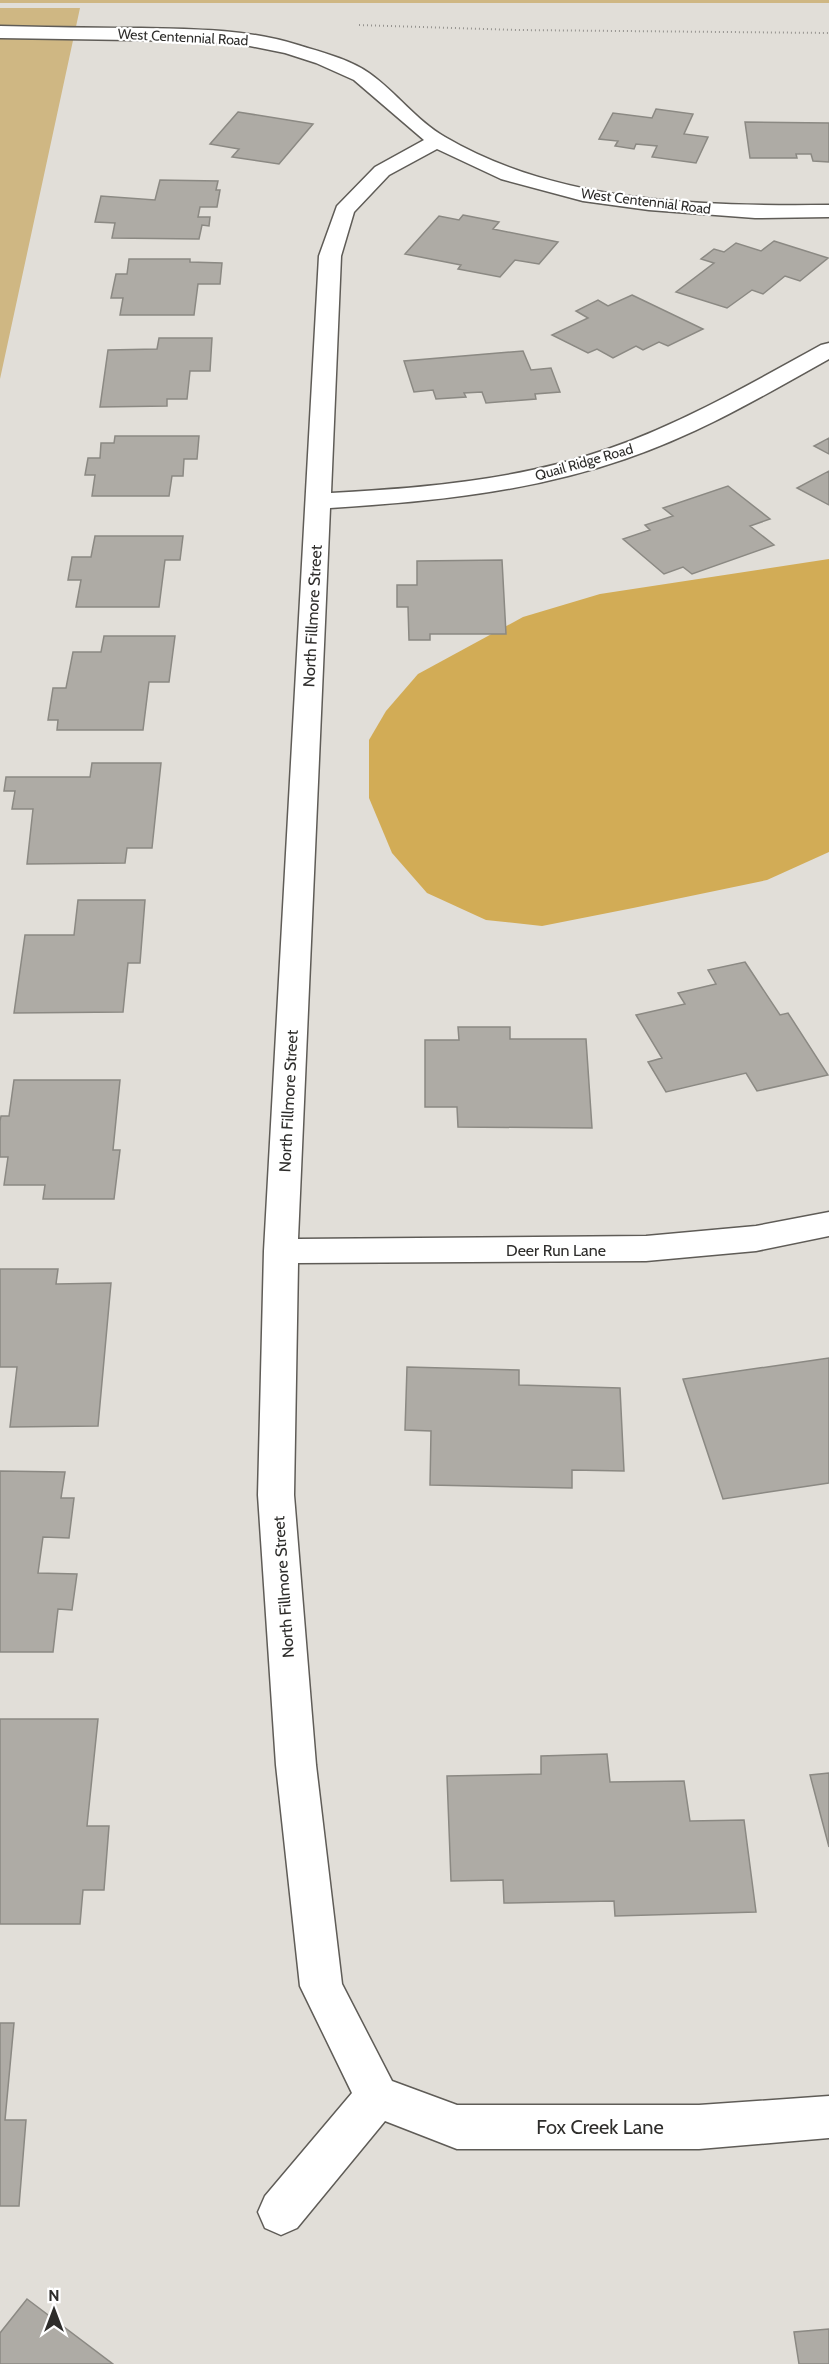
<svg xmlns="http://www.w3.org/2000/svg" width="829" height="2364" font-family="Cabin,sans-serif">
  <rect width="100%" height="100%" fill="#e1ded8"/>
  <path fill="#cfb783" d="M 0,0 L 829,0 L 829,3 L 0,3 Z
    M 0,8 L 80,8 L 0,379 Z"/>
  <path fill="#d2ac56" d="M 829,559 L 829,852 L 767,880 L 633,908 L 542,926 L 486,920 L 427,893 L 392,853 L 369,798 L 369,740 L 386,711 L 418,674 L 523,617 L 600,594 Z"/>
  <path fill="#aeaba5" stroke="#8b8983" stroke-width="1.5" d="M 656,109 L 693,114 L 684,134 L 708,137 L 696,163 L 652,157 L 657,146 L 636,144 L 634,149 L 615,146 L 618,141 L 599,139 L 613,113 L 652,118 Z
    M 238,112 L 313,124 L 279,164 L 232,157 L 239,149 L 210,144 Z
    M 745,122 L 829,123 L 829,162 L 813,161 L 811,154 L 796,154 L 797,158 L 750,158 Z
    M 160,180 L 218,181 L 216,190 L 220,190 L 217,207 L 200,207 L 198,217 L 210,217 L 209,226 L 202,225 L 199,239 L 112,238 L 115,223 L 95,222 L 101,196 L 155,200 Z
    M 463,215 L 499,222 L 493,229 L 558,242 L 539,264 L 515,260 L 500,277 L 458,269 L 461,265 L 405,254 L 439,216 L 459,220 Z
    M 774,241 L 828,258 L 800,281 L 785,276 L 763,294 L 752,290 L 727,308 L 676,292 L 714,263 L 701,259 L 714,249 L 724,252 L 736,243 L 761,251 Z
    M 129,259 L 190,259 L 190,262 L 222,263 L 220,284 L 198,284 L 194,315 L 120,315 L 123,298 L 111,298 L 116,274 L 127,274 Z
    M 632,295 L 703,329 L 668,346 L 659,342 L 643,350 L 636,346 L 613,358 L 597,349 L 588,353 L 552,335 L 588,318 L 576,311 L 598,300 L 608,306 Z
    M 159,338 L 212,338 L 210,371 L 190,371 L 187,399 L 167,399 L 167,406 L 100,407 L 108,350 L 157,349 Z
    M 523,351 L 531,370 L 551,368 L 560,392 L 535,394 L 536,399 L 486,403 L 482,392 L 464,393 L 466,397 L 436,399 L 433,390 L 414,392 L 404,361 Z
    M 115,436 L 199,436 L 197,459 L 184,459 L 183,476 L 172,476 L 169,496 L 92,496 L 95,475 L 85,475 L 88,458 L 100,458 L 101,443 L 114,443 Z
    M 829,438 L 829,454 L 814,446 Z
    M 829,471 L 829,505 L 797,488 Z
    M 728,486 L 770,519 L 750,526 L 774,545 L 692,574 L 683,567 L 664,574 L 623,539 L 650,530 L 645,525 L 673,516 L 663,508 Z
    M 95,536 L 183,536 L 180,560 L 165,560 L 159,607 L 76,607 L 81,580 L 68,580 L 72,557 L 91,557 Z
    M 502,560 L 506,634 L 430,634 L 430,640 L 409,640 L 408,607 L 397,607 L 397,585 L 417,585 L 417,561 Z
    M 104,636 L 175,636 L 169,682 L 149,682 L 143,730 L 57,730 L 58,720 L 48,720 L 53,688 L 66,688 L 73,652 L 101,652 Z
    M 92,763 L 161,763 L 152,848 L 127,848 L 125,863 L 27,864 L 33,809 L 12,809 L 15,791 L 4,791 L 6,777 L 90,777 Z
    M 78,900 L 145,900 L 140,963 L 128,963 L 123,1012 L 14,1013 L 25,935 L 74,935 Z
    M 745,962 L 780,1015 L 788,1013 L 828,1075 L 757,1091 L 746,1073 L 666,1092 L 648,1062 L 662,1058 L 636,1015 L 685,1004 L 678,993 L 716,984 L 708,970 Z
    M 458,1027 L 510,1027 L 510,1039 L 586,1039 L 592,1128 L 458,1127 L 457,1107 L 425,1107 L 425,1040 L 459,1040 Z
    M 14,1080 L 120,1080 L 113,1150 L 120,1150 L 114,1199 L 43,1199 L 45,1185 L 4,1185 L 8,1157 L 0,1157 L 0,1121 L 1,1116 L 9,1116 Z
    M 0,1269 L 58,1269 L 56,1284 L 111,1283 L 98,1426 L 10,1427 L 17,1367 L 0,1367 Z
    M 829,1358 L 829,1483 L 723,1499 L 683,1379 Z
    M 407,1367 L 519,1370 L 519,1385 L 620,1388 L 624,1471 L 572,1470 L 572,1488 L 430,1485 L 431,1431 L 405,1430 Z
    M 0,1471 L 65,1472 L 61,1498 L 74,1498 L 69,1538 L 43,1537 L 38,1573 L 77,1574 L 72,1610 L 58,1609 L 53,1652 L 0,1652 Z
    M 0,1719 L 98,1719 L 87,1826 L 109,1826 L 104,1890 L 83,1890 L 80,1924 L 0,1924 Z
    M 607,1754 L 610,1782 L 684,1781 L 690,1821 L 744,1820 L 756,1912 L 615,1916 L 614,1901 L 504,1903 L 503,1880 L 451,1881 L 447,1776 L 541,1774 L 541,1756 Z
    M 829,1773 L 829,1847 L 810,1775 Z
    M 0,2023 L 14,2023 L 5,2120 L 26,2120 L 19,2206 L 0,2206 Z
    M 27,2299 L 113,2364 L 0,2364 L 0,2333 Z
    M 829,2329 L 829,2364 L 799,2364 L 794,2332 Z"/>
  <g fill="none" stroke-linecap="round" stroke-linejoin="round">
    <defs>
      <path id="minor" d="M 0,26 C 47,27 94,28 141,28 C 193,29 247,29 298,45 C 321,52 349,59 369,73 C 396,92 417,121 445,137 C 559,204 701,206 829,205 L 829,217 L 755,218 L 649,210 L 583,201 L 501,179 L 437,149 L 389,175 L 354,212 L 341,256 L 331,493 C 424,488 519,480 608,449 C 683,423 752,383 821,345 L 829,343 L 829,359 C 763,396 697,435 625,459 C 530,492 430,502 330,508 L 298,1239 L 646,1236 L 756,1226 L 829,1212 L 829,1236 L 756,1251 L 646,1261 L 298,1263 L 294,1495 L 316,1765 L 342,1984 L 392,2081 L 457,2105 L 699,2105 L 829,2096 L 829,2138 L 699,2149 L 457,2149 L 385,2121 L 297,2228 L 281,2235 L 265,2228 L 258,2212 L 265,2196 L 352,2093 L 300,1986 L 276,1765 L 258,1495 L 264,1251 L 319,256 L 337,206 L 375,167 L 424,140 L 354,80 L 316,63 L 285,53 L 245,45 L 196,41 L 0,38 Z"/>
    </defs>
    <use href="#minor" stroke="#5f5c57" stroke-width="3"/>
    <path stroke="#95938f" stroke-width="2" stroke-dasharray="1 3" stroke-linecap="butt" d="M 359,25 L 516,30 L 829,33"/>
    <use href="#minor" fill="#fff" fill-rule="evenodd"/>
  </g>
  <g text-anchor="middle" stroke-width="4.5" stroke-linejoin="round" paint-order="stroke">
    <g font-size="14" fill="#2e2d2b" stroke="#fff">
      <text transform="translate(183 37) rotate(3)" y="5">West Centennial Road</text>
      <text transform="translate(646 201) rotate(7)" y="5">West Centennial Road</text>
      <text transform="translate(584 462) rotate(-16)" y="5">Quail Ridge Road</text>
    </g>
    <g font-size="16" fill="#2e2d2b" stroke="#fff">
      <text transform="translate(312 616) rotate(-87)" y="6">North Fillmore Street</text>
      <text transform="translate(288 1101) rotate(-87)" y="6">North Fillmore Street</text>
      <text x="556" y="1256">Deer Run Lane</text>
      <text transform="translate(283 1587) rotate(-94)" y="6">North Fillmore Street</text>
    </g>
    <g font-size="20" fill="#2e2d2b" stroke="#fff">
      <text x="600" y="2134">Fox Creek Lane</text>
    </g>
  </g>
  <g transform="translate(54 2310)" stroke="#ffffff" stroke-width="4.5" paint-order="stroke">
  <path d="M0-4.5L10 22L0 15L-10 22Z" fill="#2e2d2b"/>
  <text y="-9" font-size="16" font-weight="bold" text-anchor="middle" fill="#2e2d2b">N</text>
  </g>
</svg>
